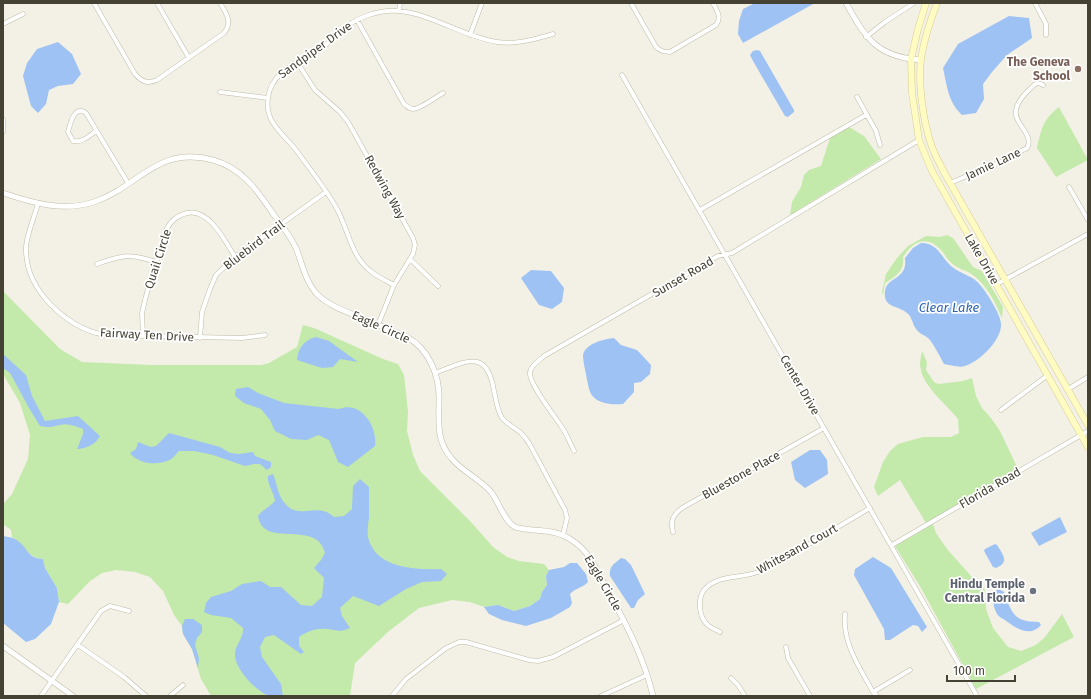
<svg xmlns="http://www.w3.org/2000/svg" width="1091" height="699" font-family="'Fira Sans',sans-serif">
  <rect width="100%" height="100%" fill="#f3f1e5"/>
  <path fill="#c3e9ab" d="M 1059,107 L 1088,160 L 1056,177 L 1037,148 C 1041,130 1043,119 1059,107 Z
    M 849,127 L 864,136 L 881,159 L 790,215 L 792,202 L 801,187 L 804,175 L 809,170 L 821,166 L 830,138 Z
    M 947,235 L 953,238 L 973,267 L 982,271 L 1003,307 L 1002,318 C 995,302 986,283 970,273 C 965,270 959,269 954,265 C 948,261 946,256 942,251 C 927,234 913,241 903,257 C 905,271 896,276 885,283 L 883,295 L 882,292 L 886,274 L 897,258 L 908,246 L 926,236 L 940,237 Z
    M 3,291 L 60,349 L 82,362 L 151,365 L 261,365 L 269,363 L 297,347 L 303,325 L 314,328 L 383,359 L 398,364 L 404,375 L 408,412 L 407,431 L 413,455 L 420,471 L 471,522 L 493,547 L 507,557 L 519,561 L 544,564 L 549,570 L 546,576 L 547,585 L 542,592 L 540,599 L 530,606 L 514,611 L 498,605 L 484,607 L 470,602 L 452,600 L 419,608 L 389,631 L 355,663 L 350,696 L 211,696 L 201,679 L 192,649 L 183,634 L 182,626 L 174,615 L 163,591 L 150,577 L 135,572 L 116,570 L 102,573 L 90,581 L 68,604 L 59,602 L 57,588 L 45,568 L 43,559 C 27,558 25,544 12,537 L 11,530 L 3,524 L 3,504 L 12,494 L 28,459 L 30,435 L 20,403 L 3,374 Z
    M 922,351 L 927,362 L 926,370 L 934,382 L 938,384 L 963,381 L 972,378 L 976,396 L 982,408 L 991,418 L 1000,431 L 1018,469 L 926,523 L 900,480 L 878,496 L 874,487 L 883,462 L 890,451 L 898,444 L 923,437 L 951,437 L 959,433 L 958,419 C 947,405 924,387 921,370 C 919,364 921,357 922,351 Z
    M 933,524 L 936,533 L 947,549 L 971,576 L 981,583 L 985,590 L 986,609 L 993,628 L 1008,647 L 1021,651 L 1036,645 L 1045,637 L 1062,614 L 1074,637 L 976,689 L 921,588 L 895,546 Z"/>
  <path fill="#9ec2f3" d="M 755,3 L 815,3 L 743,43 L 738,34 L 739,21 L 743,9 Z
    M 1009,16 L 1029,18 L 1032,38 L 1007,55 L 992,72 L 983,84 L 984,99 L 976,113 L 962,115 C 948,102 947,86 943,68 L 958,44 Z
    M 58,42 L 72,54 L 81,74 L 73,84 L 58,86 L 49,90 L 46,104 L 38,113 L 31,106 L 23,76 L 27,63 L 37,49 Z
    M 757,50 L 760,51 L 794,110 L 794,112 L 788,117 L 785,116 L 753,61 L 750,55 L 753,51 Z
    M 921,243 C 938,243 940,256 951,266 C 960,274 973,275 981,286 C 987,293 1001,315 1001,324 C 1002,340 979,362 965,366 C 959,368 950,365 944,364 C 941,358 932,341 928,338 C 923,334 921,335 916,329 C 912,323 912,317 907,313 C 898,305 883,308 885,292 C 886,276 908,281 905,258 L 913,248 Z
    M 531,270 L 551,271 L 564,288 L 562,302 L 552,309 L 539,305 L 521,278 Z
    M 316,337 L 329,341 L 358,362 L 340,359 L 333,367 L 322,368 L 297,360 C 298,348 304,340 316,337 Z
    M 614,338 L 621,345 L 637,350 L 651,365 L 650,374 L 641,382 L 634,383 L 634,392 L 623,404 C 612,405 595,404 590,392 C 588,386 587,380 586,374 C 585,369 583,361 583,355 C 586,343 604,339 614,338 Z
    M 3,354 L 26,375 L 32,396 L 45,421 L 78,416 L 100,436 C 96,444 86,449 77,449 L 83,434 L 83,429 C 75,426 68,423 60,425 C 50,427 51,428 40,426 L 29,408 L 10,373 L 3,368 Z
    M 248,387 L 258,393 L 284,403 L 339,409 C 360,400 378,426 375,446 L 348,467 L 338,462 L 329,440 L 318,435 L 307,440 L 291,439 L 275,431 L 270,420 L 261,409 L 244,403 L 235,396 L 236,389 Z
    M 169,433 L 220,447 L 230,453 L 239,454 L 253,452 L 255,456 L 271,462 L 271,467 L 267,470 L 260,464 L 254,464 L 245,466 L 213,455 L 194,451 L 179,451 C 176,454 173,459 169,460 C 157,466 138,464 130,453 L 136,449 L 138,442 L 151,447 L 156,446 Z
    M 810,450 L 820,450 L 827,460 L 828,474 L 805,488 L 795,480 L 791,462 Z
    M 273,474 C 277,483 277,492 283,501 C 298,523 316,500 334,517 L 344,516 L 352,509 L 353,486 L 360,479 L 369,487 C 369,498 369,508 369,518 C 368,524 367,531 368,537 C 375,568 414,570 441,569 L 447,574 L 441,581 L 422,582 L 406,589 L 379,606 L 353,596 L 340,608 L 342,616 L 350,628 C 338,633 338,630 327,629 C 316,628 308,631 299,637 L 299,646 L 304,652 L 301,654 L 274,635 L 265,637 L 260,647 L 262,657 L 281,684 L 283,696 C 279,696 274,697 270,696 C 257,693 234,668 235,654 C 235,645 244,638 243,628 L 231,618 L 211,615 L 204,612 L 206,603 L 211,597 L 231,591 L 242,584 L 261,581 L 270,587 L 281,587 L 301,605 L 312,606 L 322,597 L 324,578 L 314,568 L 321,560 L 325,553 C 317,518 263,550 258,516 C 263,509 270,507 275,501 C 274,492 267,485 268,476 Z
    M 1060,517 L 1067,532 L 1039,546 L 1031,533 Z
    M 3,536 C 8,537 14,537 18,541 C 29,549 27,558 43,559 L 45,568 L 57,588 L 59,602 L 51,624 L 35,639 L 26,642 L 3,623 Z
    M 995,544 L 997,545 C 1003,555 1010,562 996,568 L 993,567 L 984,551 L 985,549 Z
    M 873,557 L 891,568 L 927,627 L 922,632 L 918,626 L 913,625 L 890,640 L 885,640 L 884,629 L 854,575 L 855,569 Z
    M 621,558 L 625,559 L 631,565 L 645,594 L 638,600 L 634,608 L 631,608 L 610,576 C 609,566 614,564 621,558 Z
    M 570,563 L 577,563 L 586,574 L 588,582 C 583,588 575,588 570,594 L 572,603 L 570,607 L 551,618 L 526,626 L 502,620 L 489,614 L 484,607 L 498,605 L 514,611 L 530,606 L 540,599 L 542,592 L 547,585 L 546,576 L 549,570 L 564,567 Z
    M 999,589 L 1004,592 C 1012,614 1014,622 1039,622 L 1041,625 C 1030,638 1015,628 1005,620 C 1002,618 999,617 997,614 C 994,609 993,602 992,596 L 994,596 L 996,590 Z
    M 185,619 L 193,619 L 202,625 L 202,632 L 197,638 L 195,645 L 199,658 L 198,668 L 192,649 L 183,634 L 182,626 Z"/>
  <g fill="none" stroke-linecap="round" stroke-linejoin="round">
    <defs>
      <path id="minor" d="M 94,3 L 135,74 C 142,82 148,84 157,80 L 224,33 C 233,22 226,13 220,3
        M 157,3 L 189,58
        M 631,3 L 656,47 C 661,51 663,52 670,52 L 716,25 C 722,17 717,11 713,3
        M 1035,3 L 1046,24 L 1046,35
        M 399,11 L 400,3
        M 357,20 L 404,104 C 407,106 409,109 413,109 C 420,109 436,97 443,93
        M 3,24 L 23,14
        M 470,35 L 482,3
        M 866,37 L 885,22 L 914,3
        M 297,62 L 315,90 L 340,112 L 348,122 L 413,238 L 415,245 L 413,254 L 394,285 L 378,325
        M 622,75 L 977,696
        M 220,92 L 268,98
        M 857,97 L 876,131 L 880,145
        M 3,119 L 3,132
        M 96,131 C 89,136 82,143 73,141 L 68,132 C 70,125 74,104 86,113 L 128,183
        M 950,183 L 1003,161 L 1027,148 C 1035,135 1013,123 1016,110 C 1017,102 1026,92 1032,87 C 1035,83 1039,82 1043,85
        M 1069,187 L 1088,220
        M 38,203 C 35,216 26,236 26,248 C 25,290 66,327 104,335 L 242,338 L 265,335
        M 700,210 L 866,115
        M 410,259 L 438,286
        M 97,264 C 122,255 130,253 156,262
        M 997,284 L 1088,234
        M 394,285 C 387,281 380,278 373,273 C 351,258 349,231 337,209 C 326,189 312,172 299,154 C 286,135 264,124 268,98 C 271,70 302,61 323,47 C 330,42 336,35 343,29 C 358,17 380,9 399,11 C 432,14 464,37 497,42 C 516,45 535,39 553,34
        M 143,336 L 142,313 L 146,296 L 166,230 C 171,221 176,216 187,213 C 209,208 225,241 235,257
        M 200,338 L 202,312 L 210,289 L 216,275 L 235,257 L 326,192
        M 435,373 C 465,362 487,347 494,391 C 496,399 497,410 502,418 C 507,424 515,428 521,433 C 524,436 527,440 529,443 L 565,510 L 567,518 L 563,535
        M 1068,389 L 1088,377
        M 1001,410 L 1048,375
        M 574,451 C 570,443 567,434 561,426 C 555,416 528,383 530,372 C 531,365 539,361 544,356 L 718,256 L 732,253 L 919,140
        M 673,532 C 670,521 673,515 682,508 L 824,428
        M 892,545 L 1088,431
        M 845,614 C 842,643 860,668 873,692 L 877,696
        M 720,632 C 717,630 713,629 709,626 C 699,619 697,600 704,590 C 717,574 740,579 758,572 C 774,565 789,556 804,547 C 826,534 848,521 870,508
        M 78,645 L 124,677 L 146,696
        M 786,647 L 788,658 L 810,696
        M 731,678 L 738,685 L 745,696
        M 873,692 L 910,670
        M 41,696 L 101,611 L 110,606 L 129,611
        M 170,696 L 183,685
        M 392,696 L 406,679 L 446,648 L 459,642 L 466,642 L 529,660 L 538,661 L 553,657 L 624,620
        M 601,696 L 647,675"/>
      <path id="tertiary" d="M 846,3 C 866,39 877,57 921,60
        M 3,193 C 33,203 63,212 94,202 C 139,187 157,145 213,160 C 242,168 258,191 274,215 C 282,225 290,236 296,248 C 302,263 305,281 317,294 C 329,306 347,312 362,318 C 377,324 392,331 407,337 C 429,349 440,376 439,401 C 439,423 436,441 452,459 C 463,472 480,479 491,492 C 499,502 504,521 515,527 C 520,529 527,529 533,530 C 548,531 561,532 573,541 C 590,552 597,571 606,587 C 625,622 644,657 653,696
        M 3,646 L 73,696"/>
      <path id="secondary" d="M 926,3 L 918,29 L 911,59 L 912,93 L 919,140 L 932,171 L 1088,447
        M 937,3 C 930,21 924,40 921,59 C 918,82 923,121 931,144 C 934,154 940,164 945,174 L 1088,425"/>
    </defs>
    <use href="#minor" stroke="#bfbba7" stroke-width="5"/>
    <use href="#tertiary" stroke="#bfbba7" stroke-width="6"/>
    <use href="#secondary" stroke="#d5cf92" stroke-width="7"/>
    <use href="#minor" stroke="#fff" stroke-width="4"/>
    <use href="#tertiary" stroke="#fff" stroke-width="5"/>
    <use href="#secondary" stroke="#fffbc3" stroke-width="6"/>
  </g>
  <circle fill="#8d6e63" stroke="#fff" stroke-width="1.5" cx="1078" cy="69" r="4"/>
  <circle fill="#6b7280" stroke="#fff" stroke-width="1.5" cx="1033" cy="591" r="4"/>
  <g text-anchor="middle" stroke-width="3.5" stroke-linejoin="round" paint-order="stroke">
    <g font-size="12" fill="#454234" stroke="#fff">
      <text transform="translate(315 50) rotate(-36)" y="4">Sandpiper Drive</text>
      <text transform="translate(993 164) rotate(-25)" y="4">Jamie Lane</text>
      <text transform="translate(385 187) rotate(61)" y="4">Redwing Way</text>
      <text transform="translate(254 245) rotate(-37)" y="4">Bluebird Trail</text>
      <text transform="translate(158 259) rotate(-72)" y="4">Quail Circle</text>
      <text transform="translate(982 259) rotate(60)" y="4">Lake Drive</text>
      <text transform="translate(683 277) rotate(-30)" y="4">Sunset Road</text>
      <text transform="translate(381 327) rotate(24)" y="4">Eagle Circle</text>
      <text transform="translate(147 335) rotate(3)" y="4">Fairway Ten Drive</text>
      <text transform="translate(800 385) rotate(60)" y="4">Center Drive</text>
      <text transform="translate(741 475) rotate(-29)" y="4">Bluestone Place</text>
      <text transform="translate(990 488) rotate(-30)" y="4">Florida Road</text>
      <text transform="translate(797 549) rotate(-29)" y="4">Whitesand Court</text>
      <text transform="translate(603 583) rotate(60)" y="4">Eagle Circle</text>
    </g>
    <g font-size="12" font-weight="bold" fill="#785e54" stroke="#fff" text-anchor="end">
      <text x="1070" y="66">The Geneva<tspan x="1070" dy="14">School</tspan></text>
    </g>
    <g font-size="12" font-weight="bold" fill="#5b616d" stroke="#fff" text-anchor="end">
      <text x="1025" y="588">Hindu Temple<tspan x="1025" dy="14">Central Florida</tspan></text>
    </g>
    <g font-size="13" font-style="italic" fill="#2a63b5" stroke="#fff">
      <text x="949" y="312">Clear Lake</text>
    </g>
  </g>
  <rect width="1091" height="699" fill="none" stroke="#454234" stroke-width="8"/>
  <path d="M947 675v6h68v-6" fill="none" stroke="#454234" stroke-width="2"/>
  <text x="953" y="675" font-size="12" fill="#454234" stroke="#ffffff" stroke-width="3" paint-order="stroke">100 m</text>
</svg>
